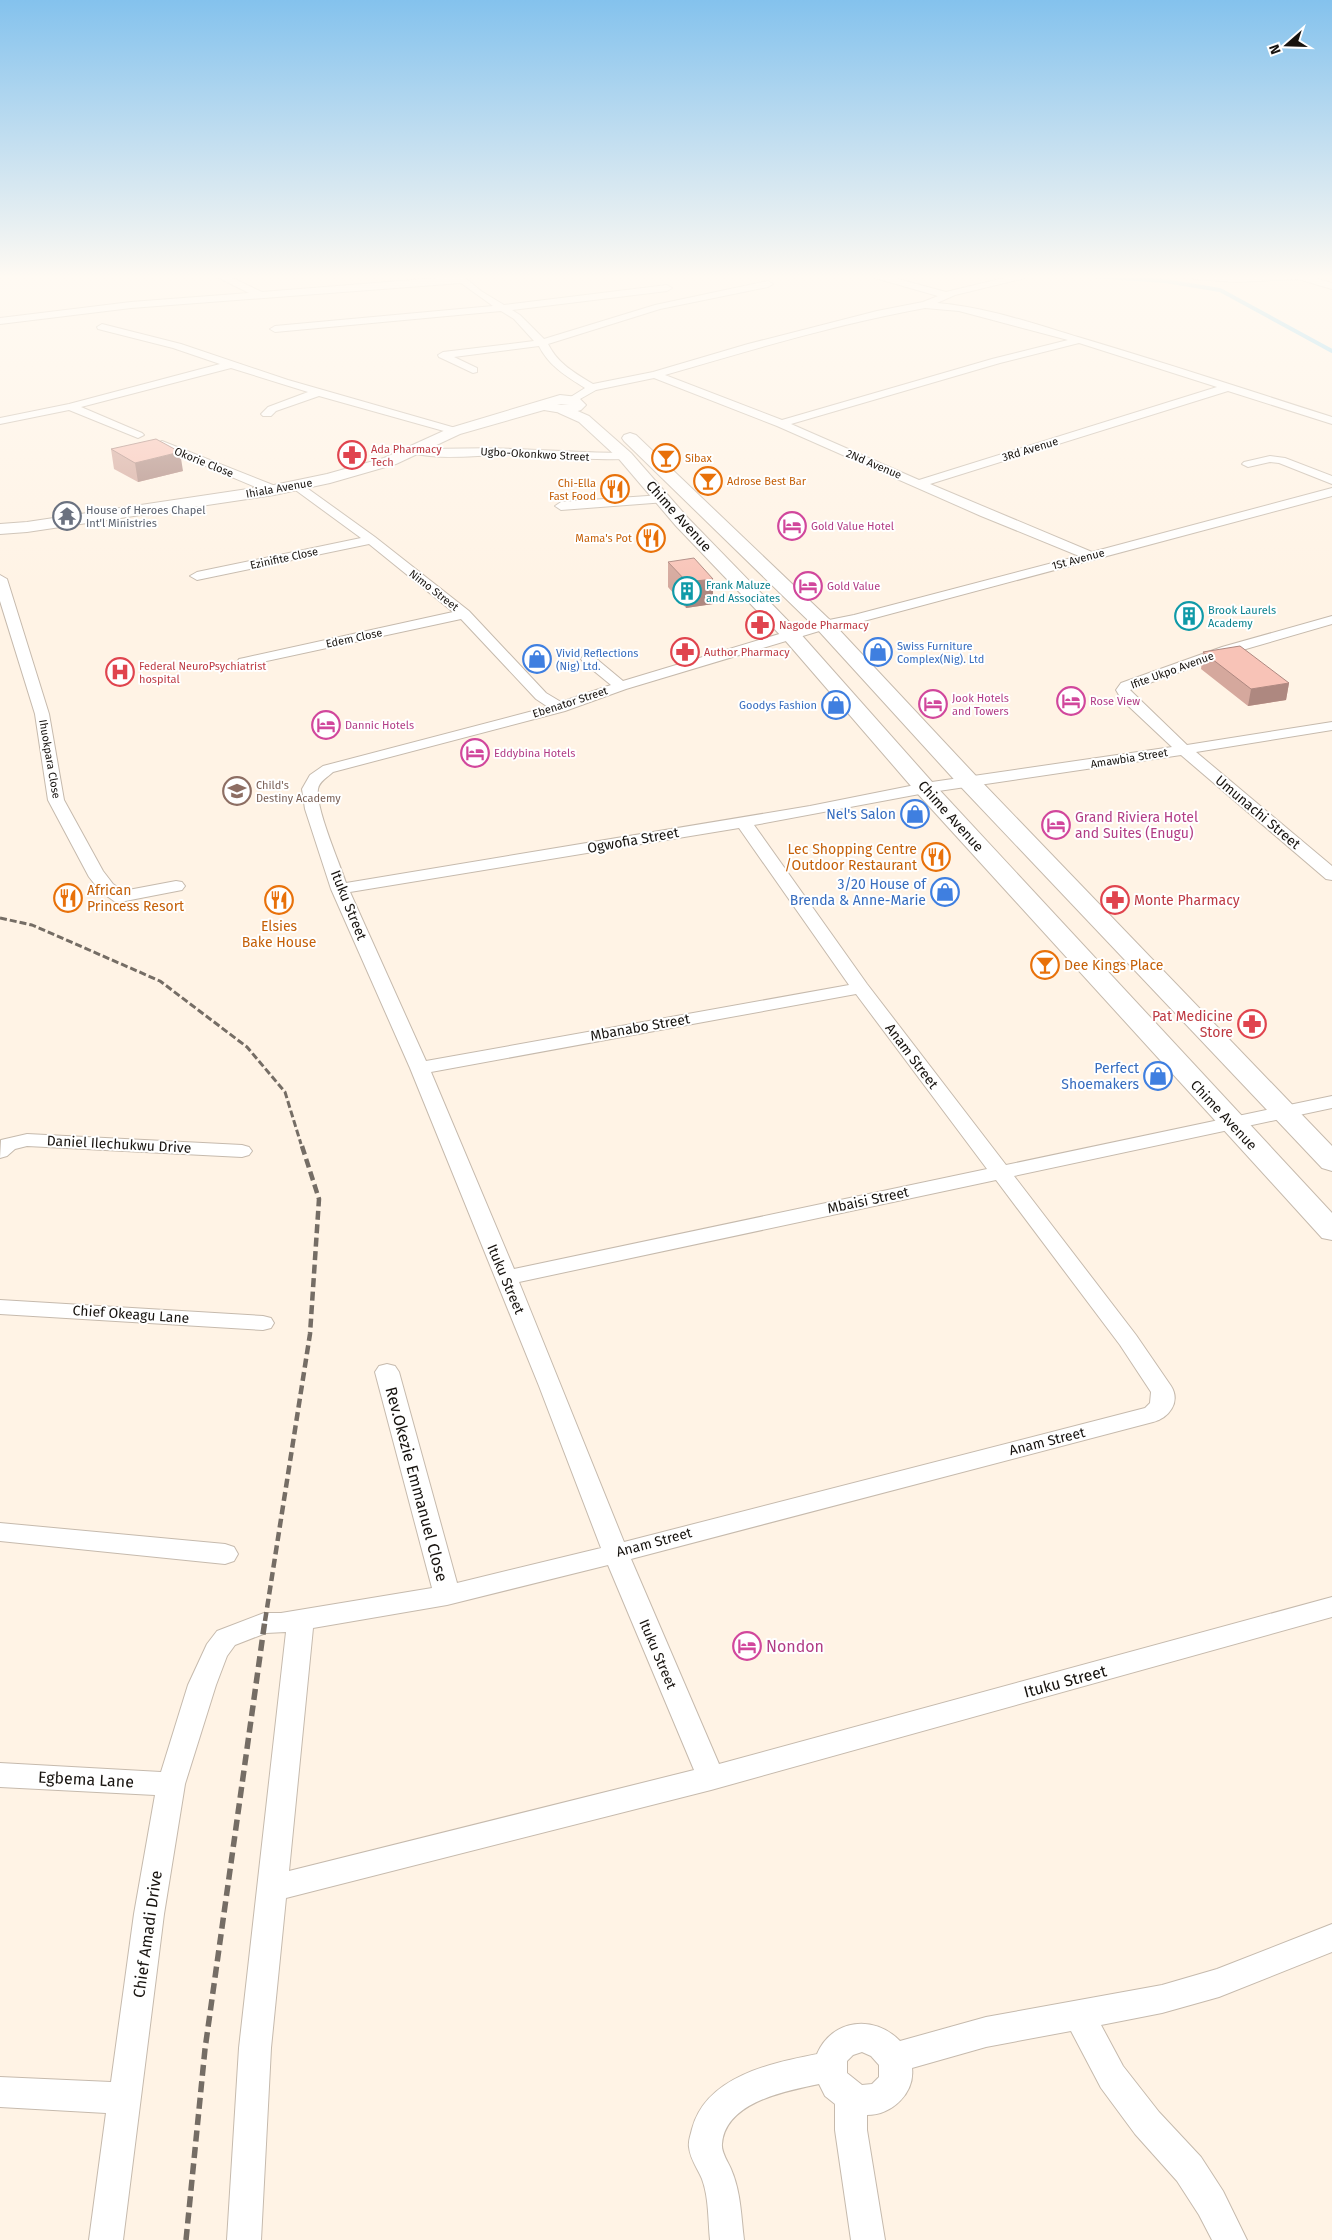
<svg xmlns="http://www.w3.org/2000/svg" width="1332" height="2240" font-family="'Fira Sans',sans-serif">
  <rect width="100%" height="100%" fill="#fff3e5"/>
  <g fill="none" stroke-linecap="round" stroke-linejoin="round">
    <path stroke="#8ed6f5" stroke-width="4" d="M 1093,276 L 1165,281 L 1220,290 L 1332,351"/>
    <defs>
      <path id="minor" d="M 218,276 L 228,276 L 262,292 L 463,276 L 481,291 L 504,305 L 667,285 L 672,288 L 667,291 L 512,310 L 520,315 L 544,339 L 655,305 L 768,281 L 773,284 L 768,287 L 660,309 L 548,344 C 558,364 575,373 593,384 L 653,372 L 748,344 L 877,311 L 923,302 L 938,296 L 875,278 L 874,276 L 887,276 L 946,292 L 1012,276 L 1026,276 L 1025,278 L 955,295 L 937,303 C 985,307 1032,323 1078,337 C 1163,362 1247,390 1332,417 L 1332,424 L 1228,391 L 930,484 L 1092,552 L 1332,488 L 1332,496 L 860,622 L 826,629 L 626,689 L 565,711 L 333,772 C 328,777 319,781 318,789 C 315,807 340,864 346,883 L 810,806 L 925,783 L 1172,747 L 1122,700 L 1116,690 L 1121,683 L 1222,647 L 1332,616 L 1332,624 L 1232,653 L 1130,690 L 1187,745 L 1332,722 L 1332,730 L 1196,752 L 1332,866 L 1332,880 L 1326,879 L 1181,755 L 925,793 L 754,825 L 867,984 L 1006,1165 L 1332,1096 L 1332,1108 L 1014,1176 L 1136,1335 L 1171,1386 C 1181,1402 1169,1418 1153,1422 L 631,1559 L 719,1764 L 1332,1597 L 1332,1617 L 711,1790 L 286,1898 L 271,2048 L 261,2240 L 227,2240 L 239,2048 L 286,1632 L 266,1633 L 235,1645 L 227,1656 L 216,1685 L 185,1784 L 164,1914 L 123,2240 L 89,2240 L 106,2113 L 0,2107 L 0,2077 L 111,2082 L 134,1914 L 155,1795 L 0,1787 L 0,1763 L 161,1772 L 188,1685 L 207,1644 L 217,1631 L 264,1613 L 281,1613 L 432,1588 L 375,1372 L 379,1366 L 387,1364 L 395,1366 L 399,1372 L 457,1583 L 601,1548 L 539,1386 L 410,1068 L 331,889 L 305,809 L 302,789 L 310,775 L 323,766 L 548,707 L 536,699 L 461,619 L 244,666 L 239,665 L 237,662 L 239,659 L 244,658 L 453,612 L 369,544 L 197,580 L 190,576 L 197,572 L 361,538 L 290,486 L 292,483 L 300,483 L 375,537 L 469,611 L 546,693 L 561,702 L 611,685 L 583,662 L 581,659 L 583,656 L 593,656 L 623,681 L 819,622 L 854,615 L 1079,556 L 981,516 L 777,426 L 654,378 L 596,390 L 573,403 L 568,400 L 569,398 L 585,388 C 566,376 549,366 539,346 L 454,357 L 477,368 L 477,372 L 473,373 L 439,357 L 438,355 L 443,352 L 534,341 L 514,319 L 501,311 L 275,332 L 270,329 L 275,326 L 493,306 L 461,283 L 131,308 L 0,324 L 0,318 L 131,302 L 249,293 L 219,278 ZM 925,308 L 959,311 L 1068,340 L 992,359 L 782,420 L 665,375 C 751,350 837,324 925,308 ZM 1079,343 L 1217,387 L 919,480 L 791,424 L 1000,363 ZM 739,828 L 849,985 L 426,1061 L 350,892 ZM 856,994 L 987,1169 L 514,1269 L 431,1072 ZM 996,1180 L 1120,1345 L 1151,1392 L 1150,1403 L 1145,1408 L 624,1542 L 519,1282 ZM 608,1565 L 694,1770 L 289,1871 L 313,1628 L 447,1605 Z
        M 1189,276 L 1307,276 L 1332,283 L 1332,289 L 1298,279 L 1236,282 L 1194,279 Z
        M 102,324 L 181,344 L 288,380 L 459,429 L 461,431 L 459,433 L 451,433 L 319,396 L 276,411 L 271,416 L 263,416 L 261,414 L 268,407 L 308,392 L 231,368 L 81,407 L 142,433 L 144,435 L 138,438 L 69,410 L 0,424 L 0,418 L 69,404 L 220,364 L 173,348 L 98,329 L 97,327 Z
        M 162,441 L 278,487 L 280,490 L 278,493 L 270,493 L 158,446 L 156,444 Z
        M 416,448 C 448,450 480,447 513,449 C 550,450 587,453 625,453 L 631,456 L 625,459 C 586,460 551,457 513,455 C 480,454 444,461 412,453 L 410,451 Z
        M 1270,456 L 1285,458 L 1332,476 L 1332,484 L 1279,463 L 1270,462 L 1248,467 L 1242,464 L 1244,462 Z
        M 662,495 L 666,496 L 668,499 L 666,502 L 561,510 L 555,506 L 561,502 Z
        M 0,575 L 7,579 L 49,714 L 64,800 L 103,871 L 113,884 L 123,891 L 176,881 L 182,882 L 185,886 L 182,890 L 120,902 L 114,901 L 101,892 L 89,877 L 48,800 L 35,714 L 0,601 Z
        M 27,1134 L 242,1145 L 249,1147 L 252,1151 L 249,1155 L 242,1157 L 27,1146 L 15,1149 L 7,1156 L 0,1158 L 1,1140 Z
        M 0,1300 L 263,1316 L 271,1318 L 274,1323 L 271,1328 L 263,1330 L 0,1314 Z
        M 0,1523 L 225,1544 L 234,1547 L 238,1554 L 234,1561 L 225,1564 L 0,1541 Z
        M 1332,1924 L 1332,1952 L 1219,1997 L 1162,2013 L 1101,2025 L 1123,2066 L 1159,2112 L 1201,2157 L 1223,2191 L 1247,2240 L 1212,2240 L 1199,2215 L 1177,2181 L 1135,2134 L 1101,2088 L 1071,2031 L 986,2047 L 912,2068 C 915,2093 892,2115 867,2115 L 867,2130 L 885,2240 L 851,2240 L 835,2130 L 835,2104 L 825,2096 L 819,2084 C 786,2091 725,2102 722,2144 C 721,2152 728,2162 731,2169 C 741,2192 741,2216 744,2240 L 710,2240 C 708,2220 709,2198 702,2179 C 698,2169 690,2159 689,2147 C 688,2141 691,2134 692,2129 C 706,2076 772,2063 817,2054 C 832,2019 874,2014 900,2041 L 986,2017 L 1162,1985 L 1217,1969 ZM 862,2052 L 871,2056 L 879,2065 L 879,2077 L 872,2084 L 862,2085 L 847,2073 L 847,2061 L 853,2055 Z"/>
      <path id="secondary" d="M 560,395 L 578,397 L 586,405 L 581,410 L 568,414 L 544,410 L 460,434 L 396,464 L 330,483 L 274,495 L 27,532 L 0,534 L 0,524 L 27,522 L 274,485 L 327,474 L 384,458 L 450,428 ZM 561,404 L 569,404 L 557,405 Z"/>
      <path id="primary" d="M 564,405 L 589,416 L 631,453 L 688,518 L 798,631 L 933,783 L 1332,1213 L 1332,1240 L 1322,1238 L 917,793 L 784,639 L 676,526 L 619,459 L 579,422 L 559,413 L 556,410 L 559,407 Z
        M 630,433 L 636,435 L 831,621 L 977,777 L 1332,1146 L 1332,1171 L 1322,1168 L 961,787 L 817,629 L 624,441 L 622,438 L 624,435 Z"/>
    </defs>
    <use href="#minor" stroke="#c6baad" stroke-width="2"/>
    <use href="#secondary" stroke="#c6baad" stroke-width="2"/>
    <use href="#primary" stroke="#c6baad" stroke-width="2"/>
    <use href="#minor" fill="#fff" fill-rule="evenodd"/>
    <use href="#secondary" fill="#fff" fill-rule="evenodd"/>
    <use href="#primary" fill="#fff" fill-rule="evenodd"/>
    <path stroke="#756d65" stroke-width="3" stroke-dasharray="7 3" stroke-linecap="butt" d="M 0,918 L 32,925 L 160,981 L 247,1047 L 285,1092 L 301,1144"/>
    <path stroke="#756d65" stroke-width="4.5" stroke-dasharray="9 4.5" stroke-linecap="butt" d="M 265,1621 L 310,1334 L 319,1199 L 301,1143"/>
    <path stroke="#756d65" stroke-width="5.5" stroke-dasharray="11 5.5" stroke-linecap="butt" d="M 186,2240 L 205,2049 L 265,1620"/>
  </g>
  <path fill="#d5a89d" d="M 111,449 L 183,471 L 138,482 L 114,469 Z
    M 668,562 L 713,579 L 713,604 L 686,608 L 668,587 Z
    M 1203,652 L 1289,683 L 1286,700 L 1248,706 L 1201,669 Z"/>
  <path fill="#ae8880" d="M 180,452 L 183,471 L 138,482 L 135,463 Z
    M 713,579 L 713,604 L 686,608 L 687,582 Z
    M 1289,683 L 1286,700 L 1248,706 L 1251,689 Z"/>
  <path fill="#f8c3b7" stroke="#ae8880" d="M 156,439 L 180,452 L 135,463 L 111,449 Z
    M 694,558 L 713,579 L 687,582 L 668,562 Z
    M 1240,646 L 1289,683 L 1251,689 L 1203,652 Z"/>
  <linearGradient id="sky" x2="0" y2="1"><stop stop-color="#84c2ed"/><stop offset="0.47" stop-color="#fffaf3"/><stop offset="1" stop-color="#fffaf3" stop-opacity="0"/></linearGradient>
  <rect width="1332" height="589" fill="url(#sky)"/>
  <defs>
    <symbol id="pharmacy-ring" viewBox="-11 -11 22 22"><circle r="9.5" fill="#fff" stroke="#e0444e" stroke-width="1.5"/><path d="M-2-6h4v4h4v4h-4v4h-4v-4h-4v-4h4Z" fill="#e0444e"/></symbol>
    <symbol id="bar-ring" viewBox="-11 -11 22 22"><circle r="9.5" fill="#fff" stroke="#e8710a" stroke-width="1.5"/><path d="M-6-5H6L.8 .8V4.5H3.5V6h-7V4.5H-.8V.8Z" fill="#e8710a"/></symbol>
    <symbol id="restaurant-ring" viewBox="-11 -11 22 22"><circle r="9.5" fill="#fff" stroke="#e8710a" stroke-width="1.5"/><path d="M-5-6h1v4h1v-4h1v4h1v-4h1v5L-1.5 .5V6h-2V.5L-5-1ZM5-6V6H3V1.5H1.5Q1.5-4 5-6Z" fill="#e8710a"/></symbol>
    <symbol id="temple-ring" viewBox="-11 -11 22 22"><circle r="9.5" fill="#fff" stroke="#6b7280" stroke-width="1.5"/><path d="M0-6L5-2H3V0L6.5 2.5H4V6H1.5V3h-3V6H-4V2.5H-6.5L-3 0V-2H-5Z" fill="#6b7280"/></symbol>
    <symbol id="hotel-ring" viewBox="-11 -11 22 22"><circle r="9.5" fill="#fff" stroke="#d1479c" stroke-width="1.5"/><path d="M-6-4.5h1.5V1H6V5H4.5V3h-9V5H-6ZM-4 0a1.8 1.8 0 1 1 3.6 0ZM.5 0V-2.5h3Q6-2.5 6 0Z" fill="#d1479c"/></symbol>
    <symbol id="building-ring" viewBox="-11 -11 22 22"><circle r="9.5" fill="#fff" stroke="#0f9aa8" stroke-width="1.5"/><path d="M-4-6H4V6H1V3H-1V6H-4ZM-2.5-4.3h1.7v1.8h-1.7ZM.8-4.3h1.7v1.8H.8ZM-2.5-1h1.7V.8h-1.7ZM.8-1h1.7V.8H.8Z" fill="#0f9aa8"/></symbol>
    <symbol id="shop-ring" viewBox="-11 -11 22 22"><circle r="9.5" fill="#fff" stroke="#3f7fe0" stroke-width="1.5"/><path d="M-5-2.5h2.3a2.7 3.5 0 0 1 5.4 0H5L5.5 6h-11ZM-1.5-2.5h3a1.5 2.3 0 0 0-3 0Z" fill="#3f7fe0"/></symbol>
    <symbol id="hospital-ring" viewBox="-11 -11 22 22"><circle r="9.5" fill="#fff" stroke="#e0444e" stroke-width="1.5"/><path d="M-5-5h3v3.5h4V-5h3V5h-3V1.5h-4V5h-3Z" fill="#e0444e"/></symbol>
    <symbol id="school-ring" viewBox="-11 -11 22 22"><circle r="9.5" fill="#fff" stroke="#8d6e63" stroke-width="1.5"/><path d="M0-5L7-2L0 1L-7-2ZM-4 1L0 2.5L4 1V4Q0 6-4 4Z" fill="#8d6e63"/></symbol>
  </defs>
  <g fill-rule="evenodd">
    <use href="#pharmacy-ring" x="336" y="439" width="32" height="32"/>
    <use href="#bar-ring" x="650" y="442" width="32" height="32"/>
    <use href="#bar-ring" x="692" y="465" width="32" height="32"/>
    <use href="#restaurant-ring" x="599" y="473" width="32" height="32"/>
    <use href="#temple-ring" x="51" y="500" width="32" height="32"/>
    <use href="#hotel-ring" x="776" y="510" width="32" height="32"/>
    <use href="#restaurant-ring" x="635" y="522" width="32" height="32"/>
    <use href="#hotel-ring" x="792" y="570" width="32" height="32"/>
    <use href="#building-ring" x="671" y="575" width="32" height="32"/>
    <use href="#building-ring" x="1173" y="600" width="32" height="32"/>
    <use href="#pharmacy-ring" x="744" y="609" width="32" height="32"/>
    <use href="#pharmacy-ring" x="669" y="636" width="32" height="32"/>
    <use href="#shop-ring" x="862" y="636" width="32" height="32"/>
    <use href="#shop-ring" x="521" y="643" width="32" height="32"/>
    <use href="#hospital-ring" x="104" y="656" width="32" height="32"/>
    <use href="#hotel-ring" x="1055" y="685" width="32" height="32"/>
    <use href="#hotel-ring" x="917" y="688" width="32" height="32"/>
    <use href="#shop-ring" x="820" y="689" width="32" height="32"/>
    <use href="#hotel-ring" x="310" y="709" width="32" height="32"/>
    <use href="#hotel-ring" x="459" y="737" width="32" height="32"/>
    <use href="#school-ring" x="221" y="775" width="32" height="32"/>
    <use href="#shop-ring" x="899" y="798" width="32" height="32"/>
    <use href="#hotel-ring" x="1040" y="809" width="32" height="32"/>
    <use href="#restaurant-ring" x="920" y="841" width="32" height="32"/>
    <use href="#shop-ring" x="929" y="876" width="32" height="32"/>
    <use href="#restaurant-ring" x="52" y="882" width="32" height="32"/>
    <use href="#restaurant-ring" x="263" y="884" width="32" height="32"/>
    <use href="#pharmacy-ring" x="1099" y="884" width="32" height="32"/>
    <use href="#bar-ring" x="1029" y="949" width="32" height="32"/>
    <use href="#pharmacy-ring" x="1236" y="1008" width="32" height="32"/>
    <use href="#shop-ring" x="1142" y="1060" width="32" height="32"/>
    <use href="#hotel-ring" x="731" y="1630" width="32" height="32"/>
  </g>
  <g text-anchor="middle" stroke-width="4" stroke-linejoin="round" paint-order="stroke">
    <g font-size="11" fill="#be3a42" stroke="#fff" text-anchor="start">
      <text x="371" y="453">Ada Pharmacy<tspan x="371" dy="13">Tech</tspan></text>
      <text x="779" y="629">Nagode Pharmacy</text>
      <text x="704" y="656">Author Pharmacy</text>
      <text x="139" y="670">Federal NeuroPsychiatrist<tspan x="139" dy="13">hospital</tspan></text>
    </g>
    <g font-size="11" fill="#17130f" stroke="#fff">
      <text transform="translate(1030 449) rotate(-17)" y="4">3Rd Avenue</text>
      <text transform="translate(535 454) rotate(3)" y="4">Ugbo-Okonkwo Street</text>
      <text transform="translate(204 462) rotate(22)" y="4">Okorie Close</text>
      <text transform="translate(874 464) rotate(23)" y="4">2Nd Avenue</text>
      <text transform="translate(279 488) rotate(-10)" y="4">Ihiala Avenue</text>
      <text transform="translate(284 558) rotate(-12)" y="4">Ezinifite Close</text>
      <text transform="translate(1078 559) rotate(-15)" y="4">1St Avenue</text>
      <text transform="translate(434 590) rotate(38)" y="4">Nimo Street</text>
      <text transform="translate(354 638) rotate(-12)" y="4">Edem Close</text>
      <text transform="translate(1172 670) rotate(-20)" y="4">Ifite Ukpo Avenue</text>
      <text transform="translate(570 702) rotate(-18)" y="4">Ebenator Street</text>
      <text transform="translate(1129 758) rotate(-9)" y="4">Amawbia Street</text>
      <text transform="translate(50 759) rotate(80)" y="4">Ihuokpara Close</text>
    </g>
    <g font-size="11" fill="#c56008" stroke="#fff" text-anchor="start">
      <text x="685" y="462">Sibax</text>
      <text x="727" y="485">Adrose Best Bar</text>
      <text x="596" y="487" text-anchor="end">Chi-Ella<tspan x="596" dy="13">Fast Food</tspan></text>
      <text x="632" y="542" text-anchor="end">Mama's Pot</text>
    </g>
    <g font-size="11" fill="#5b616d" stroke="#fff" text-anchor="start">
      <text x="86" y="514">House of Heroes Chapel<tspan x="86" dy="13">Int'l Ministries</tspan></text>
    </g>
    <g font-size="11" fill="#b23c85" stroke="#fff" text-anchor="start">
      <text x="811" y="530">Gold Value Hotel</text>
      <text x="827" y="590">Gold Value</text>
      <text x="952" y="702">Jook Hotels<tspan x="952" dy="13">and Towers</tspan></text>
      <text x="1090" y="705">Rose View</text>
      <text x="345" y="729">Dannic Hotels</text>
      <text x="494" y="757">Eddybina Hotels</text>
    </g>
    <g font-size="11" fill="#0d838f" stroke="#fff" text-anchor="start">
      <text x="706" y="589">Frank Maluze<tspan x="706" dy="13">and Associates</tspan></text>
      <text x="1208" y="614">Brook Laurels<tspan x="1208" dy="13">Academy</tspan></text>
    </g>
    <g font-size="11" fill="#366cbe" stroke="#fff" text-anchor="start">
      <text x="897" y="650">Swiss Furniture<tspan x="897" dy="13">Complex(Nig). Ltd</tspan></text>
      <text x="556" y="657">Vivid Reflections<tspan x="556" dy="13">(Nig) Ltd.</tspan></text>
      <text x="817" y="709" text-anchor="end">Goodys Fashion</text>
    </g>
    <g font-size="11" fill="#785e54" stroke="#fff" text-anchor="start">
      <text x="256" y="789">Child's<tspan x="256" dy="13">Destiny Academy</tspan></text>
    </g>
    <g font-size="14" fill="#17130f" stroke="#fff">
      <text transform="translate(679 516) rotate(48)" y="5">Chime Avenue</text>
      <text transform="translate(1258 812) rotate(40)" y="5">Umunachi Street</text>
      <text transform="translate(951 816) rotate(48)" y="5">Chime Avenue</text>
      <text transform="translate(633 840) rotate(-10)" y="5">Ogwofia Street</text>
      <text transform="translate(349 905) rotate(68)" y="5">Ituku Street</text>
      <text transform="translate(640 1027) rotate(-10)" y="5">Mbanabo Street</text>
      <text transform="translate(912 1056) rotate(53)" y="5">Anam Street</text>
      <text transform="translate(1224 1115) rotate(47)" y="5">Chime Avenue</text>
      <text transform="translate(119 1144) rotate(3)" y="5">Daniel Ilechukwu Drive</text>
      <text transform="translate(868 1200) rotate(-12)" y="5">Mbaisi Street</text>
      <text transform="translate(506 1279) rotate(67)" y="5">Ituku Street</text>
      <text transform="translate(131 1314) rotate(4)" y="5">Chief Okeagu Lane</text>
      <text transform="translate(1047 1441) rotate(-14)" y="5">Anam Street</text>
      <text transform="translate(654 1542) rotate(-15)" y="5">Anam Street</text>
      <text transform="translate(658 1654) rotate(67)" y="5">Ituku Street</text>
    </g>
    <g font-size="14" fill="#366cbe" stroke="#fff" text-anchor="end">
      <text x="896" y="819">Nel's Salon</text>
      <text x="926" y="889">3/20 House of<tspan x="926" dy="16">Brenda &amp; Anne-Marie</tspan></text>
      <text x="1139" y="1073">Perfect<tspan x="1139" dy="16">Shoemakers</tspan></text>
    </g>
    <g font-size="14" fill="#b23c85" stroke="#fff" text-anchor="start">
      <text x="1075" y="822">Grand Riviera Hotel<tspan x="1075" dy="16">and Suites (Enugu)</tspan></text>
    </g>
    <g font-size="14" fill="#c56008" stroke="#fff" text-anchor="start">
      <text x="917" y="854" text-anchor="end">Lec Shopping Centre<tspan x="917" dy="16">/Outdoor Restaurant</tspan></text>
      <text x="87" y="895">African<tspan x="87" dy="16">Princess Resort</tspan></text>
      <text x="279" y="931" text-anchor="middle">Elsies<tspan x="279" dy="16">Bake House</tspan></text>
      <text x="1064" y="970">Dee Kings Place</text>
    </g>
    <g font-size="14" fill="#be3a42" stroke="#fff" text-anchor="start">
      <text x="1134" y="905">Monte Pharmacy</text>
      <text x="1233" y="1021" text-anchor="end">Pat Medicine<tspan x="1233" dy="16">Store</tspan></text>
    </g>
    <g font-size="16" fill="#17130f" stroke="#fff">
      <text transform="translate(417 1484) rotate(75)" y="6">Rev.Okezie Emmanuel Close</text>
      <text transform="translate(1065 1681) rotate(-15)" y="6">Ituku Street</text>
      <text transform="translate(86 1779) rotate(3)" y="6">Egbema Lane</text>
      <text transform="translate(147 1934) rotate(-82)" y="6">Chief Amadi Drive</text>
    </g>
    <g font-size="16" fill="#b23c85" stroke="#fff" text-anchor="start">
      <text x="766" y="1652">Nondon</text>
    </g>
  </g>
  <g transform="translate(1287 45) rotate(250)" stroke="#ffffff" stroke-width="4" paint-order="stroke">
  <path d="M0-4L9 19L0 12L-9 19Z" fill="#17130f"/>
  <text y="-8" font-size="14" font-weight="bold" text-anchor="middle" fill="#17130f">N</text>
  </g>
</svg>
